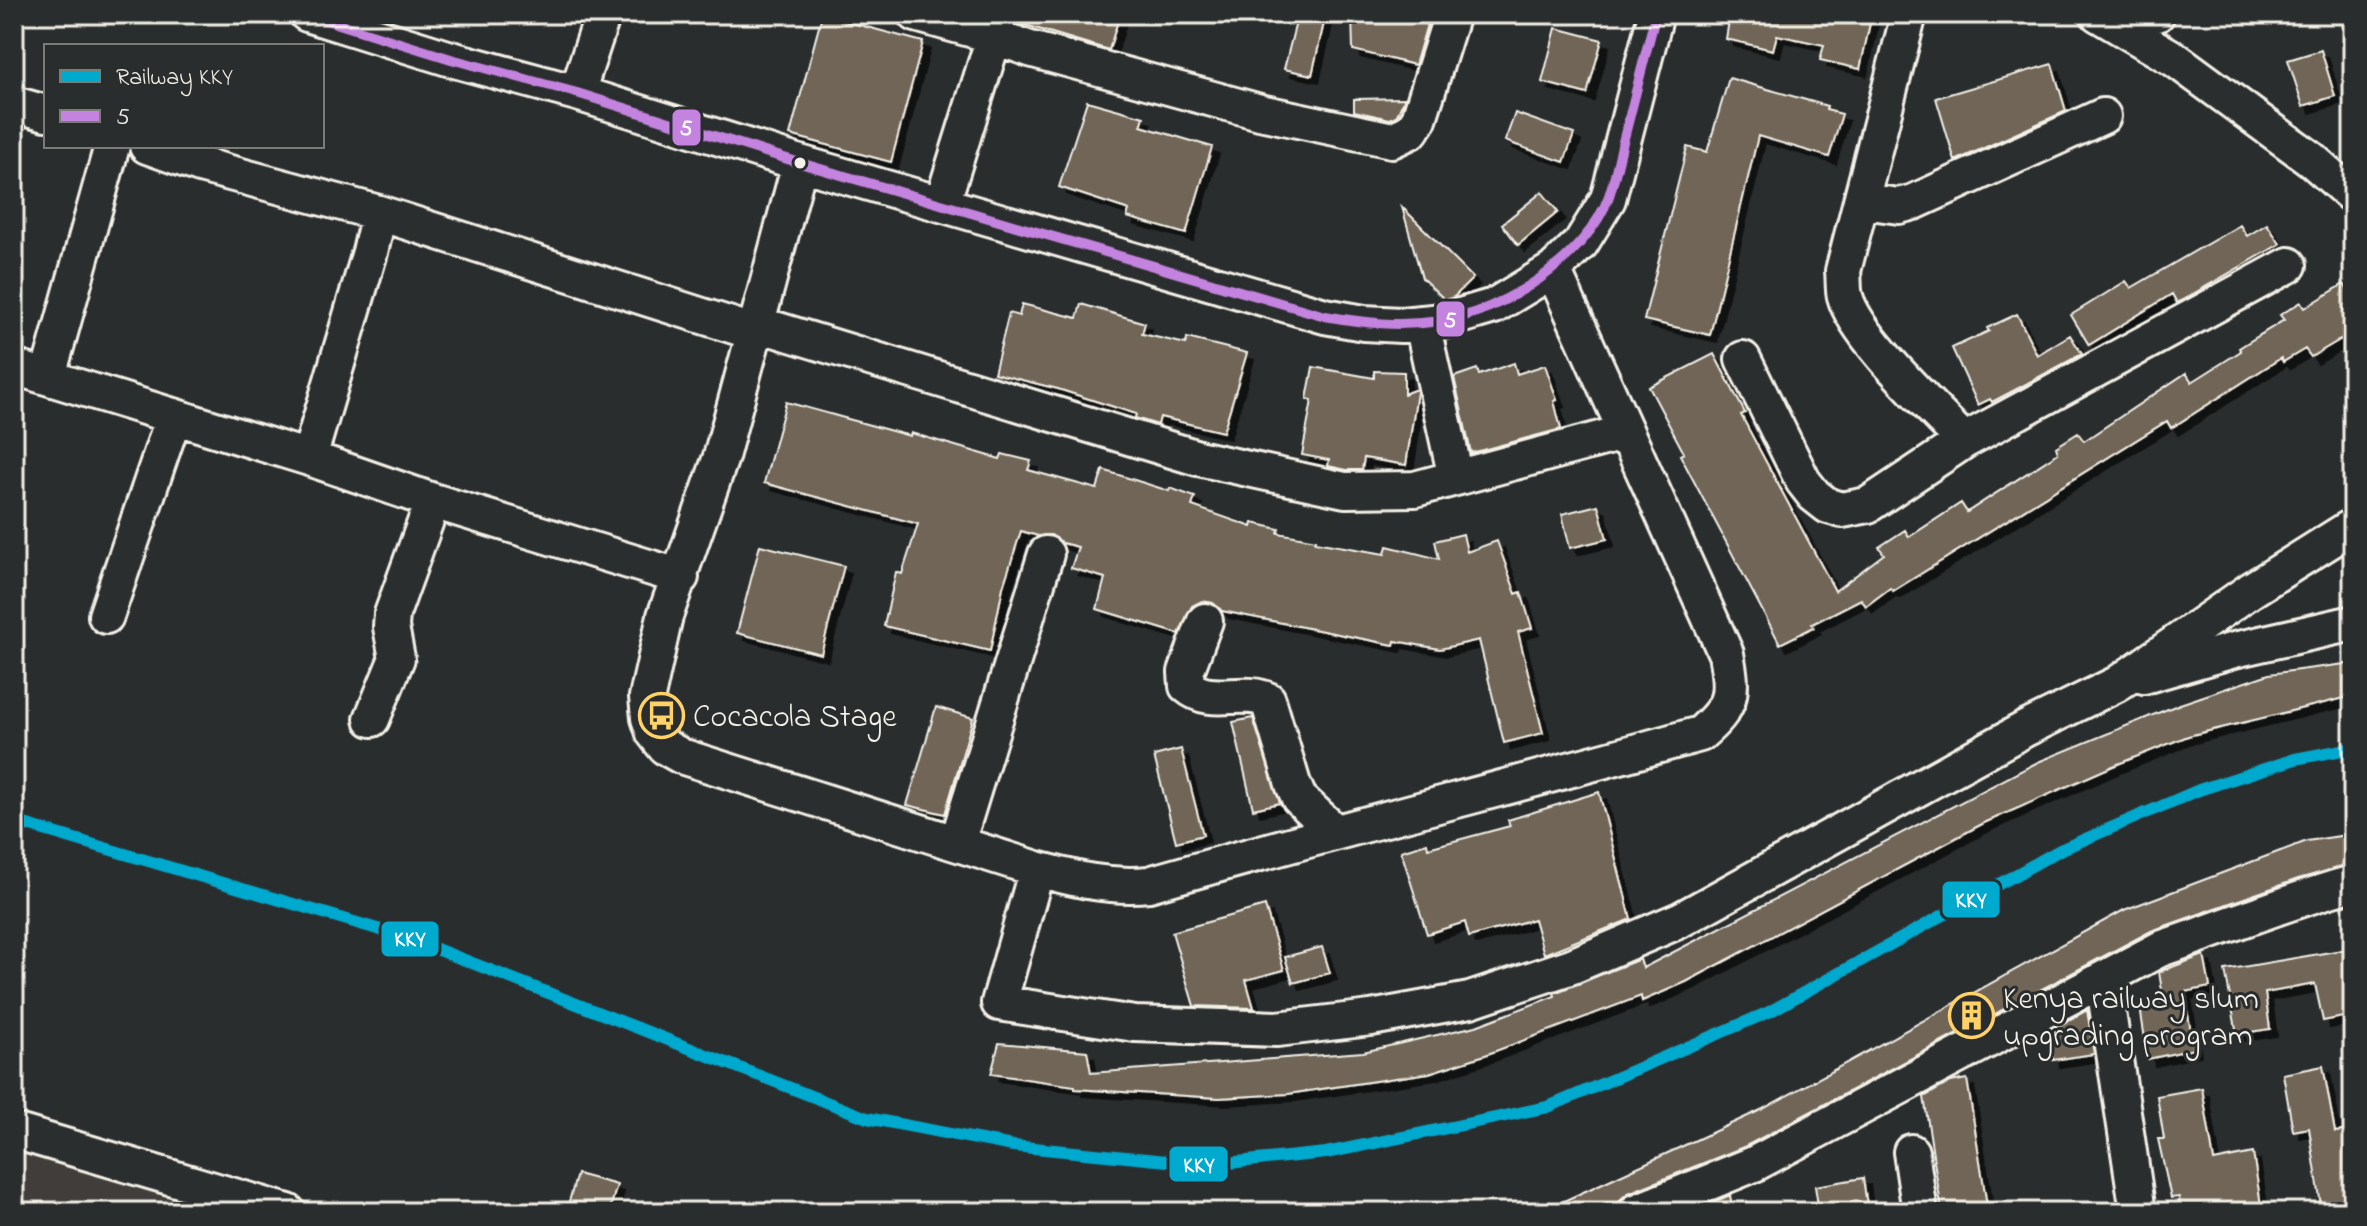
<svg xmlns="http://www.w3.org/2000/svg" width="2367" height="1226" font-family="'Indie Flower',sans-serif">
  <defs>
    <filter id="shadow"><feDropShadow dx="7" dy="7" stdDeviation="0" flood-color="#0009"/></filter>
  </defs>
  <rect width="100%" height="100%" fill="#2a2d2e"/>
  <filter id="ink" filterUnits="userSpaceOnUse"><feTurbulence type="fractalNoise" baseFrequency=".0125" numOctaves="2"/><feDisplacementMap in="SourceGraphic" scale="16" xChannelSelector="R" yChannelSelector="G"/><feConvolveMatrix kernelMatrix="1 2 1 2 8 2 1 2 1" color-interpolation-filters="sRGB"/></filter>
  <g filter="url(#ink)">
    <path fill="#3f3e3a" d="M 14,1145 L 244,1212 L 14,1212 Z"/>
    <path fill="#6f6556" stroke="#f4f1e8" stroke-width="2" filter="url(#shadow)" d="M 1005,14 L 1120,14 L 1109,50 L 1005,19 Z
      M 1298,14 L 1326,14 L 1312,75 L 1284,69 Z
      M 1352,14 L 1430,14 L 1415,65 L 1353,50 Z
      M 1730,14 L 1872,14 L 1860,69 L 1820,60 L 1824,45 L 1777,35 L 1773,50 L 1726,39 Z
      M 822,15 L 923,42 L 891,162 L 790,135 Z
      M 1556,28 L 1602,40 L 1587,94 L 1542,82 Z
      M 2321,50 L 2335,96 L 2303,106 L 2288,60 Z
      M 2052,64 L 2066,111 L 1955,161 L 1936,98 Z
      M 1729,78 L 1827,106 L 1826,110 L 1842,114 L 1829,157 L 1758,136 L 1710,335 L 1644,320 L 1687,147 L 1707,152 Z
      M 1405,98 L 1397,115 L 1390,119 L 1354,111 L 1354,99 Z
      M 1087,101 L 1144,117 L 1141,126 L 1212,147 L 1186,234 L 1127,217 L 1129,210 L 1059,187 Z
      M 1515,113 L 1574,134 L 1564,162 L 1505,141 Z
      M 1542,192 L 1558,212 L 1518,245 L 1502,224 Z
      M 1402,207 L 1473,278 L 1454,297 L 1445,300 L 1422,278 Z
      M 2267,224 L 2280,244 L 2177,303 L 2172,294 L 2089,345 L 2071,315 L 2126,281 L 2131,288 L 2240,225 L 2247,236 Z
      M 2344,284 L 2353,299 L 2353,332 L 2311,357 L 2305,349 L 2283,362 L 2281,358 L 2171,428 L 2167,421 L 1893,591 L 1890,588 L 1866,606 L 1861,599 L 1812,624 L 1814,627 L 1780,644 L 1680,455 L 1684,453 L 1649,387 L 1714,354 L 1745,413 L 1741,415 L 1835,591 L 1884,554 L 1879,547 L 1905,530 L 1909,537 L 1961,503 L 1967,512 L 2058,453 L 2056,447 L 2078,433 L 2084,441 L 2186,373 L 2192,382 L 2241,351 L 2239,348 L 2284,320 L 2280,315 L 2301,302 L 2305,308 Z
      M 1022,304 L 1077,318 L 1081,304 L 1145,323 L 1142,334 L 1186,344 L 1187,338 L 1247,353 L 1223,432 L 1160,417 L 1158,425 L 1135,418 L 1136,414 L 1058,389 L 994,373 L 1009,313 L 1019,316 Z
      M 2017,314 L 2037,355 L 2070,335 L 2082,354 L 1992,402 L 1990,399 L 1978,405 L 1952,348 L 1989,331 L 1987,328 Z
      M 1514,363 L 1517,374 L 1545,365 L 1557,400 L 1554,401 L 1561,429 L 1471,453 L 1454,377 L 1477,369 L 1479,375 Z
      M 1313,367 L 1374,378 L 1374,371 L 1404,372 L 1404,394 L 1416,389 L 1417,392 L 1406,465 L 1364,458 L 1362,470 L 1347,470 L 1328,466 L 1329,460 L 1302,455 L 1312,400 L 1307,399 Z
      M 786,402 L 910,436 L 911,433 L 1000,459 L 1002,454 L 1031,461 L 1028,470 L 1097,489 L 1103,470 L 1169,491 L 1170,488 L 1195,497 L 1192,506 L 1252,527 L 1253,523 L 1279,529 L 1278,533 L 1316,540 L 1315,542 L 1385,554 L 1387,546 L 1439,559 L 1435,541 L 1463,534 L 1467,552 L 1497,541 L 1516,594 L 1521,592 L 1532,628 L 1518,632 L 1543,733 L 1504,743 L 1479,640 L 1440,649 L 1395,641 L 1394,645 L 1222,611 L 1213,603 L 1202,601 L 1192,606 L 1179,634 L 1097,609 L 1105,578 L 1071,568 L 1078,547 L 1062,543 L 1051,535 L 1038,536 L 1021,531 L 1003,587 L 990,651 L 884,626 L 896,572 L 902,574 L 918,524 L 764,483 Z
      M 1598,505 L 1607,539 L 1570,548 L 1562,514 Z
      M 760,545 L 844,566 L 821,654 L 737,633 Z
      M 2353,663 L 2353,696 L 2188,736 L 2113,766 L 1984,823 L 1686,982 L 1642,1001 L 1641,996 L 1485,1055 L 1429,1073 L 1288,1094 L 1219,1098 L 1075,1089 L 1075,1086 L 991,1074 L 999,1043 L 1087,1051 L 1091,1073 L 1363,1052 L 1476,1026 L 1555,996 L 1554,993 L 1640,959 L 1643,968 L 2038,762 L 2180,704 L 2269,674 Z
      M 936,707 L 973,718 L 945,814 L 907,805 Z
      M 1253,718 L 1280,803 L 1253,809 L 1233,722 Z
      M 1181,749 L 1203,835 L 1176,842 L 1154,756 Z
      M 1599,792 L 1631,919 L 1544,954 L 1534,919 L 1469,937 L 1465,922 L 1427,934 L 1401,851 L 1427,843 L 1428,848 L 1510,826 L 1508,820 Z
      M 2353,834 L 2353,864 L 2298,879 L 2151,931 L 1746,1146 L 1628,1193 L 1621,1199 L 1617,1207 L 1604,1212 L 1540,1212 L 1763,1109 L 2124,910 L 2307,841 Z
      M 1265,906 L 1284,970 L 1246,980 L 1254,1008 L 1194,1006 L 1172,932 Z
      M 1322,947 L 1330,973 L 1293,983 L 1285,957 Z
      M 2348,949 L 2353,983 L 2353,1015 L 2323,1021 L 2315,984 L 2265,993 L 2270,1029 L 2237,1034 L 2225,970 Z
      M 2204,955 L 2210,987 L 2184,992 L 2194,1049 L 2148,1059 L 2140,1007 L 2164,1003 L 2159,972 Z
      M 2087,1010 L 2094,1054 L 2053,1060 L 2049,1031 Z
      M 2323,1066 L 2335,1132 L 2349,1130 L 2353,1156 L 2353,1212 L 2322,1212 L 2309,1128 L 2293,1131 L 2283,1074 Z
      M 1967,1079 L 1988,1212 L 1942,1212 L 1924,1097 L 1951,1082 Z
      M 2202,1088 L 2214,1161 L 2253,1153 L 2262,1212 L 2181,1212 L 2179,1197 L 2171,1198 L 2158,1139 L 2164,1139 L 2157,1096 Z
      M 577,1174 L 617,1185 L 609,1212 L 566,1212 Z
      M 1863,1178 L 1868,1212 L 1819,1212 L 1815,1186 Z
      M 1730,1195 L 1733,1212 L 1701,1212 L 1700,1208 Z"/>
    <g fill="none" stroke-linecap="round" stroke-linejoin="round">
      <defs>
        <path id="minor" d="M 307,14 L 451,59 L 577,93 L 800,163 L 1325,316 L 1364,323 L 1401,325 L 1443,321 L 1494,306 L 1553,270 L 1581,243 L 1608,199 L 1656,14
          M 916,14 L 981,32 L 986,14
          M 1909,14 L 1843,271 C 1844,279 1843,289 1845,296 C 1855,336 1934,409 1964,441
          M 2098,14 L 2176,60 L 2311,159 L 2353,196
          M 2106,18 L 2157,14
          M 981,32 L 1030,49 L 1260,112 L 1392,140 L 1411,131 L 1419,119 L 1452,14
          M 577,93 L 603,14
          M 14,104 L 46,113
          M 147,146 L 200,165 L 379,213 L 756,333
          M 800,163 L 721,457 L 665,616 L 647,697 L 649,718 L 654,733 L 665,747 L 681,756 L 1037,869 C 1075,879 1109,888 1149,884 C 1332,832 1517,785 1700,734 C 1732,706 1734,695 1726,654 L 1553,270
          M 1863,201 L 1899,206 L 1914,202 L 2103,116
          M 942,204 L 994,37
          M 1422,323 L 1456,478
          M 758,324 L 1198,458 L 1345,490 L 1415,489 L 1626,432
          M 1743,359 L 1803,481 L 1814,495 L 1828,506 L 1842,510 L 1868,505 L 1964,441 L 2289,265
          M 14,367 L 309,458 L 433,501 L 681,577
          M 48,376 L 112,146
          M 309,458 L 370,252 L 379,213
          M 106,616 L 174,416
          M 1205,621 L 1186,672 L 1187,686 C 1211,707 1241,688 1268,700 L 1293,784 L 1299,798 L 1334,831
          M 2144,676 L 2234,650 L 2353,623
          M 372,719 L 397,658 L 391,627 L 392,614 L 433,501
          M 957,843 L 1046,554
          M 1037,869 L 999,1003 L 1135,1024 L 1277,1029 L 1371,1018 L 1470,1000 L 1572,966 L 1680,920 L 2025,729 L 2117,684 L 2251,590 L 2353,526
          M 2106,999 L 2138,1212
          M 14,1131 L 288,1212
          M 1911,1152 L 1920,1212
          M 1636,1212 L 1754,1164 L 2160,949 C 2224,928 2287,901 2353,883"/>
      </defs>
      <use href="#minor" stroke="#f4f1e8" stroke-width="40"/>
      <use href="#minor" stroke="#2a2d2e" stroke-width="34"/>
      <defs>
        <path id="bus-1" d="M 307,14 L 451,59 L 577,93 L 800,163 L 1325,316 C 1364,323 1400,327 1440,321 C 1502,313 1587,258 1609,196 C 1615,178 1619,157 1624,138 C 1635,96 1645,55 1656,14"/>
      </defs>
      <use href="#bus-1" stroke="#2a2d2e" stroke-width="16"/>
      <use href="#bus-1" stroke="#c483df" stroke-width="10"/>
      <defs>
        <path id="rail-1" d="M 14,821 L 411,939 L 867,1118 L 1013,1146 L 1208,1165 L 1326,1153 L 1548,1107 L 1769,1012 L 2060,850 L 2199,790 L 2295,759 L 2353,748"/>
      </defs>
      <use href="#rail-1" stroke="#2a2d2e" stroke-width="18"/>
      <use href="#rail-1" stroke="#00a9ce" stroke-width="12"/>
    </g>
  </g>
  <defs>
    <symbol id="bus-ring" viewBox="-11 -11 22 22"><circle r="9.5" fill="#2a2d2e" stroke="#ffd166" stroke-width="1.5"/><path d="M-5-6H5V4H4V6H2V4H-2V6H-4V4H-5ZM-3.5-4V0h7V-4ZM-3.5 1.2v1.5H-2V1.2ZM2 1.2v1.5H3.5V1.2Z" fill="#ffd166"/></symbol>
    <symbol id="building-ring" viewBox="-11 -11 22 22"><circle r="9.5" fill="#2a2d2e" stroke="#ffd166" stroke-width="1.5"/><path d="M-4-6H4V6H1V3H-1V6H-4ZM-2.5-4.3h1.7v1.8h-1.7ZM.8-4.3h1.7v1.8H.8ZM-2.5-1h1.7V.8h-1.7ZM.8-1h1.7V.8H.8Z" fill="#ffd166"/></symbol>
  </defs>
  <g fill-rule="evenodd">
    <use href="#bus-ring" x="636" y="690" width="51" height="51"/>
    <use href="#building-ring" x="1946" y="990" width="51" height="51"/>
  </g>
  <circle fill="#f4f1e8" stroke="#2a2d2e" stroke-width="3" cx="800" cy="163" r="7"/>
  <g text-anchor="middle" stroke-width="6" stroke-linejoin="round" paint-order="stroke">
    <g font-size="32" fill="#f4f1e8" stroke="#2a2d2e" text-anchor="start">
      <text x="693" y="726">Cocacola Stage</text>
      <text x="2003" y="1008">Kenya railway slum<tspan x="2003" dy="37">upgrading program</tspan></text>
    </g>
  </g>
  <g stroke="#2a2d2e" stroke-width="3">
    <rect x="671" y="108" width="31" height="39" rx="8" fill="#c483df"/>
    <rect x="1435" y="300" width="31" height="38" rx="8" fill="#c483df"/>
    <rect x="1941" y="880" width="60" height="39" rx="8" fill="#00a9ce"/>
    <rect x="380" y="920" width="60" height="38" rx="8" fill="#00a9ce"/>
    <rect x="1168" y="1145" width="61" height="38" rx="8" fill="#00a9ce"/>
  </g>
  <g font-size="22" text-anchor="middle" font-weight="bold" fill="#fff">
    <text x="686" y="135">5</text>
    <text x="1450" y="327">5</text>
    <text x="1971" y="907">KKY</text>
    <text x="410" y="946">KKY</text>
    <text x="1199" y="1172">KKY</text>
  </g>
  <rect width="2367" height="1226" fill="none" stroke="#2a2d2e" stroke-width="48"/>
  <rect x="24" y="24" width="2319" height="1178" fill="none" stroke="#f4f1e8" stroke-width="3" filter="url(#ink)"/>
  <rect x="44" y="44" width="280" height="104" fill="#2a2d2e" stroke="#7b7b78" stroke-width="2"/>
  <rect x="60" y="70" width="40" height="12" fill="#00a9ce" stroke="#7b7b78" stroke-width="2"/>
  <text x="116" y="84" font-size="24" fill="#f4f1e8">Railway KKY</text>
  <rect x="60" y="110" width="40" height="12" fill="#c483df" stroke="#7b7b78" stroke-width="2"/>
  <text x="116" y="124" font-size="24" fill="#f4f1e8">5</text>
</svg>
